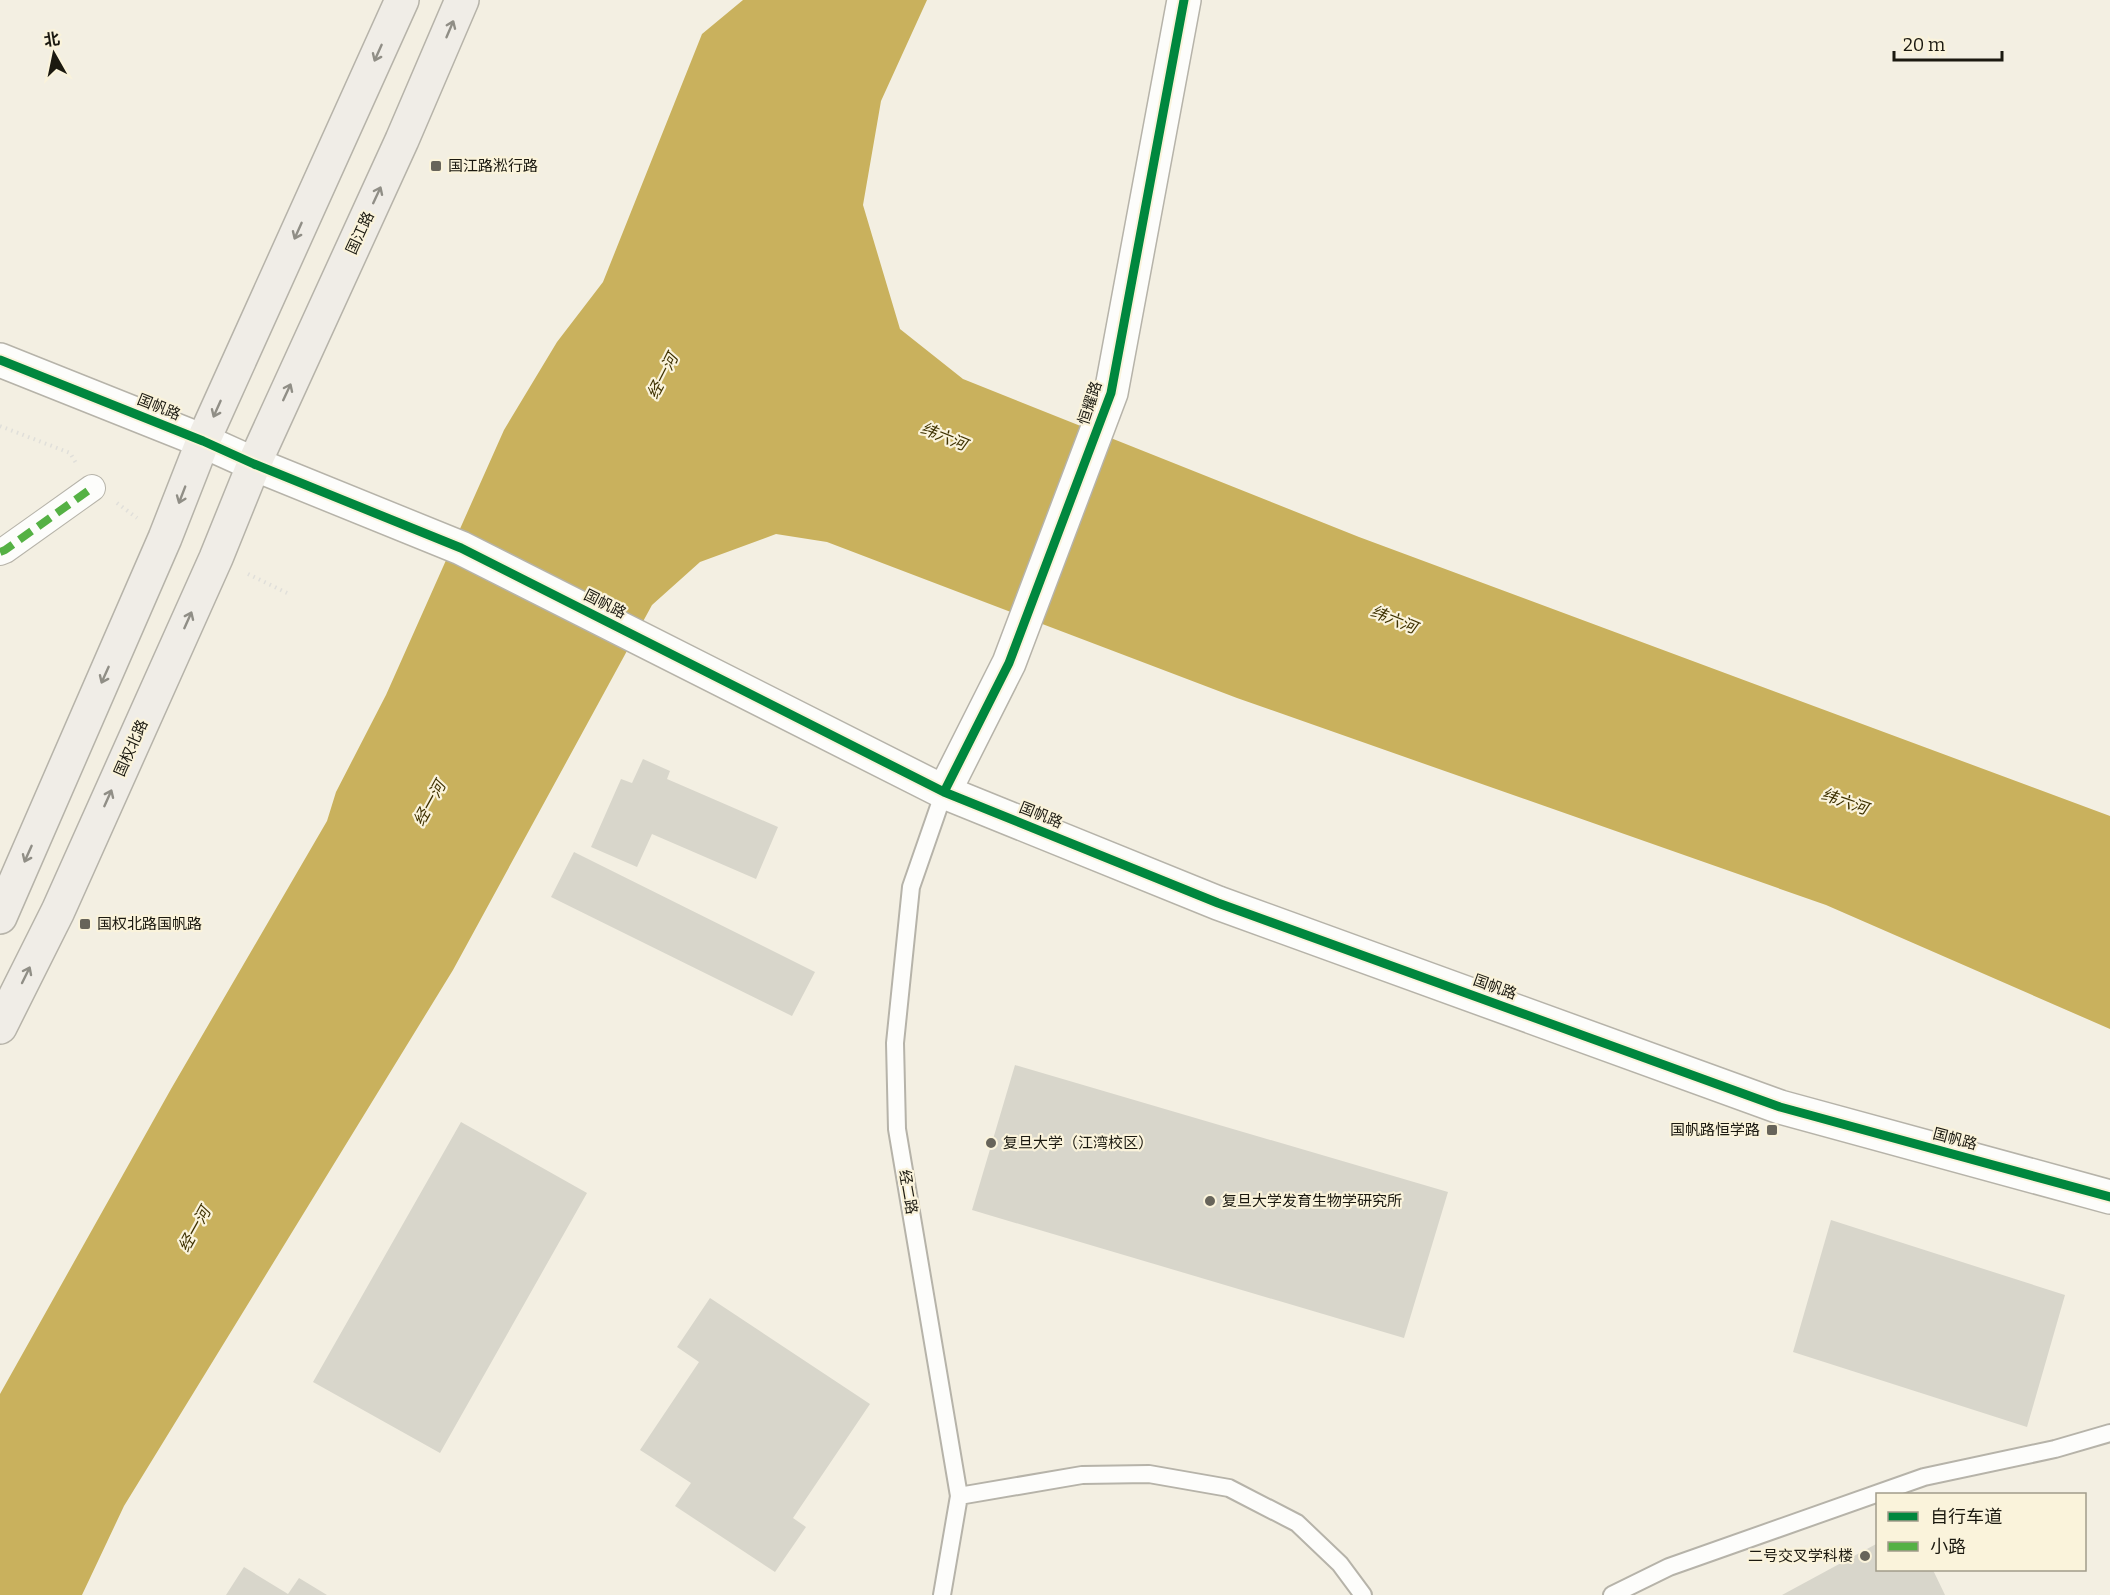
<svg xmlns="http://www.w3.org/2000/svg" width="2110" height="1595" font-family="Bitter,'Noto Sans SC',serif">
  <rect width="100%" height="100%" fill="#f3efe2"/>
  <path fill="#c9b15d" d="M 743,0 L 927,0 L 881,101 L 863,205 L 900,329 L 963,379 L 1359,537 L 2110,816 L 2110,1029 L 1826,905 L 1237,698 L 827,542 L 776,534 L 700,562 L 652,605 L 453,970 L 124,1506 L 82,1595 L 0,1595 L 0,1394 L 171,1089 L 327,821 L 336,792 L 386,695 L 504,430 L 557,342 L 603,282 L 702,34 Z"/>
  <path fill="#d8d6cb" d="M 643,759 L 670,771 L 667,779 L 778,827 L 756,879 L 652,834 L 637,867 L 591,847 L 621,779 L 632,783 Z
    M 574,852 L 815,972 L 792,1016 L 551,897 Z
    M 1015,1065 L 1448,1192 L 1404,1338 L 972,1210 Z
    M 461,1122 L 587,1193 L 440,1453 L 313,1382 Z
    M 1831,1220 L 2065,1295 L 2027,1427 L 1793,1352 Z
    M 710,1298 L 870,1404 L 793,1518 L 806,1527 L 775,1572 L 675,1506 L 691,1483 L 640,1450 L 699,1362 L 677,1347 Z
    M 1878,1543 L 1878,1570 L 1933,1570 L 1945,1595 L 1782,1595 Z
    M 244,1567 L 288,1594 L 299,1578 L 327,1595 L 226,1595 Z"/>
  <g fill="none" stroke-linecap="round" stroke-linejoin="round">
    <defs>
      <path id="service" d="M 959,1496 L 1082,1475 L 1149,1474 L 1229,1488 L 1297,1523 L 1340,1564 L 1363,1595
        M 942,1595 L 959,1496 L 897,1129 L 895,1043 L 911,887 L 944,792
        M 1612,1595 L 1669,1567 L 1924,1477 L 2055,1449 L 2110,1433"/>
      <path id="pedestrian" d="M 0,552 L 5,550 L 92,488"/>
      <path id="minor" d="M 203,441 L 254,464"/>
      <path id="tertiary" d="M 0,360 L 203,441
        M 254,464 L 461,548 L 944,792 L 1218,903 L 1780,1107 L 2110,1197
        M 944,792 L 1009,663 L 1111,393 L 1184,0"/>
      <path id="secondary" d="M 0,917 L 165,538 L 203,441 L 402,0
        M 0,1027 L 58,911 L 216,558 L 254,464 L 402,140 L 462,0"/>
    </defs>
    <use href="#service" stroke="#b6b3a9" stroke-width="20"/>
    <use href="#pedestrian" stroke="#b6b3a9" stroke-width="28"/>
    <use href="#minor" stroke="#b6b3a9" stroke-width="36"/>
    <use href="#tertiary" stroke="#b6b3a9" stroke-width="36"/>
    <use href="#secondary" stroke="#b6b3a9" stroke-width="36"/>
    <path stroke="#e0dfda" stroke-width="4" stroke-dasharray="1.5 4.5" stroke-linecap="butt" d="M 0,426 L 70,453 L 76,463
      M 117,503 L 137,518
      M 248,574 L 287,593"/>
    <use href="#service" stroke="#fdfdfb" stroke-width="16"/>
    <use href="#pedestrian" stroke="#fdfdfb" stroke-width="26"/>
    <use href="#minor" stroke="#fdfdfb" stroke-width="33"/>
    <use href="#tertiary" stroke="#fdfdfb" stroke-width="33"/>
    <use href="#secondary" stroke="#f0ede7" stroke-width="33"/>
    <path stroke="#55b144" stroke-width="8" stroke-dasharray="15 8" stroke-linecap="butt" d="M 0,552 L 5,550 L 92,488"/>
    <defs>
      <path id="cycleway" d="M 0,360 L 203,441 L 254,464 L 461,548 L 944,792 L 1218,903 L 1780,1107 L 2110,1197
        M 944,792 L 1009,663 L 1111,393 L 1184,0"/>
    </defs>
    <use href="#cycleway" stroke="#faf3db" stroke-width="13"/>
    <use href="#cycleway" stroke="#00873e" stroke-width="9"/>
  </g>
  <defs><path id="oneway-shaft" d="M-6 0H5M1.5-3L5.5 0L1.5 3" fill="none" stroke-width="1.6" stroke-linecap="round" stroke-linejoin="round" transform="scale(1.5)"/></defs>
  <g stroke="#908e86">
    <use href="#oneway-shaft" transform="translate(450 29) rotate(-67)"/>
    <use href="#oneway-shaft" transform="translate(378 53) rotate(114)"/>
    <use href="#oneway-shaft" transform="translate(377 195) rotate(-65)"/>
    <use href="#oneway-shaft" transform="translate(298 231) rotate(114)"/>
    <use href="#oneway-shaft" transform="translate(287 392) rotate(-65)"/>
    <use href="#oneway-shaft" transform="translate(217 409) rotate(114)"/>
    <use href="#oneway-shaft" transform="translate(182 495) rotate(111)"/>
    <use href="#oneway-shaft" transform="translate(188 620) rotate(-66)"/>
    <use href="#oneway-shaft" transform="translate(105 675) rotate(114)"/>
    <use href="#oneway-shaft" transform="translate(108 798) rotate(-66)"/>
    <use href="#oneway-shaft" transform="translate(28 854) rotate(114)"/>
    <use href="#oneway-shaft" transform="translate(26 975) rotate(-64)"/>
  </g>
  <g fill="#67645a" stroke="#faf3db" stroke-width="2">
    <rect x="430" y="160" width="12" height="12" rx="3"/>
    <rect x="79" y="918" width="12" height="12" rx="3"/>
    <rect x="1766" y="1124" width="12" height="12" rx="3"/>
    <circle cx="991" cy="1143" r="6"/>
    <circle cx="1210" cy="1201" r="6"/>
    <circle cx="1865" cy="1556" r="6"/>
  </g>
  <g text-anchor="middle" stroke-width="4.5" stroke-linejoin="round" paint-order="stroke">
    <g font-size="15" fill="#1b1910" stroke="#faf3db" text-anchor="start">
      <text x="448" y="171">国江路淞行路</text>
      <text x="97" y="929">国权北路国帆路</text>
      <text x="1760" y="1135" text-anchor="end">国帆路恒学路</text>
      <text x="1003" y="1148">复旦大学（江湾校区）</text>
      <text x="1222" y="1206">复旦大学发育生物学研究所</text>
      <text x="1853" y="1561" text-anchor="end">二号交叉学科楼</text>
    </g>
    <g font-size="15" fill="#1b1910" stroke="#faf3db">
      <text transform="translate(360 233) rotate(-65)" y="5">国江路</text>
      <text transform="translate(1090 403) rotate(-72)" y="5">恒耀路</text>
      <text transform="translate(159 407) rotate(22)" y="5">国帆路</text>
      <text transform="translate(605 604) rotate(27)" y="5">国帆路</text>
      <text transform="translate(131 748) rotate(-66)" y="5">国权北路</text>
      <text transform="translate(1041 815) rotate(22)" y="5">国帆路</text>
      <text transform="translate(1495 987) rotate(20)" y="5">国帆路</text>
      <text transform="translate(1955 1139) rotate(15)" y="5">国帆路</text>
      <text transform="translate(908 1192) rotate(80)" y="5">经二路</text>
    </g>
    <g font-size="16" font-style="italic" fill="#3e3101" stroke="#faf3db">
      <text transform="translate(662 376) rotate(-63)" y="6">经一河</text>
      <text transform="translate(944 436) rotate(22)" y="6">纬六河</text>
      <text transform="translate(1394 619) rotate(22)" y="6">纬六河</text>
      <text transform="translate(1845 801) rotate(19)" y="6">纬六河</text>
      <text transform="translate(429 803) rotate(-61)" y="6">经一河</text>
      <text transform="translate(194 1229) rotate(-61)" y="6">经一河</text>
    </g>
  </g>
  <rect x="1876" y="1493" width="210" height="78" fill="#faf3db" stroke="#a19c8a" stroke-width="1.5"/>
  <rect x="1888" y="1512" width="30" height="9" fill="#00873e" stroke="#a19c8a" stroke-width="1.5"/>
  <text x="1930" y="1523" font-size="18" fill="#1b1910">自行车道</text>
  <rect x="1888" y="1542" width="30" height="9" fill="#55b144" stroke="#a19c8a" stroke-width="1.5"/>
  <text x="1930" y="1553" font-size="18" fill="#1b1910">小路</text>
  <g transform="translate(54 54) rotate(351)" stroke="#faf3db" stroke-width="4.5" paint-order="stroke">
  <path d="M0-4.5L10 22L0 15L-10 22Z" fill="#1b1910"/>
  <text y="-9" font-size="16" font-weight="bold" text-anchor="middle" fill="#1b1910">北</text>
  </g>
  <path d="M1894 51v9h108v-9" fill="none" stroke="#1b1910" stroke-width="3"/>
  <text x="1903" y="51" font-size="18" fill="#1b1910" stroke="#faf3db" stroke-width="4.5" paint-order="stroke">20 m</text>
</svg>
